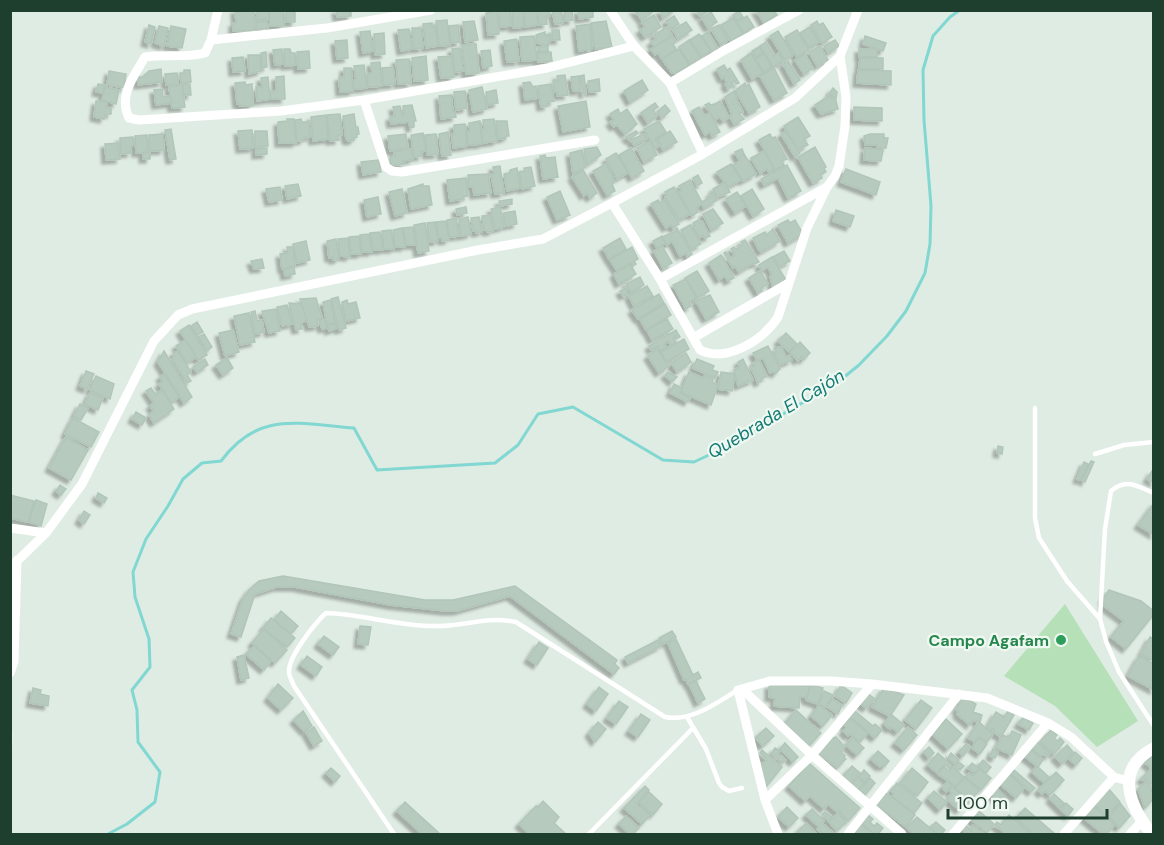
<svg xmlns="http://www.w3.org/2000/svg" width="1164" height="845" font-family="'DM Sans',sans-serif">
  <defs>
    <filter id="shadow"><feDropShadow dx="-4" dy="4" stdDeviation="1.5" flood-color="#0004"/></filter>
  </defs>
  <rect width="100%" height="100%" fill="#dfece3"/>
  <path fill="#b6e0b7" d="M 1065,604 L 1138,721 L 1097,747 L 1055,706 L 1004,676 Z"/>
  <g fill="none" stroke-linecap="round" stroke-linejoin="round">
    <path stroke="#81d7d1" stroke-width="3" d="M 108,834 L 127,824 L 155,802 L 160,772 L 138,742 L 137,710 L 132,690 L 150,667 L 149,639 L 135,597 L 133,572 L 146,539 L 168,506 L 183,479 L 202,463 L 221,461 C 259,410 299,424 354,428 L 377,470 L 495,463 L 518,445 L 538,414 L 573,407 L 663,460 L 694,462 L 728,446 L 838,382 L 859,365 L 887,336 L 906,311 L 925,273 L 930,244 L 931,206 L 924,120 L 923,70 L 933,36 L 950,17 L 960,10"/>
  </g>
  <path fill="#b7cabe" stroke="#b1c6b9" stroke-width="1.5" filter="url(#shadow)" d="M 235,10 L 254,10 L 255,30 L 233,31 L 233,23 L 236,23 Z
    M 257,10 L 269,10 L 269,19 L 257,20 Z
    M 269,10 L 283,10 L 284,26 L 270,26 Z
    M 286,10 L 295,10 L 295,22 L 286,22 Z
    M 336,10 L 351,10 L 351,16 L 337,17 Z
    M 499,10 L 510,10 L 511,26 L 500,27 Z
    M 512,10 L 523,10 L 524,27 L 513,28 Z
    M 523,10 L 536,10 L 538,25 L 526,27 Z
    M 538,10 L 549,10 L 550,16 L 546,17 L 547,24 L 539,25 Z
    M 552,10 L 561,10 L 563,23 L 555,24 Z
    M 564,10 L 572,10 L 573,20 L 565,21 Z
    M 578,10 L 593,10 L 593,17 L 579,19 Z
    M 634,10 L 655,10 L 642,20 Z
    M 660,10 L 675,10 L 663,18 Z
    M 696,10 L 709,10 L 709,11 L 700,16 Z
    M 756,10 L 774,10 L 777,15 L 764,23 Z
    M 497,11 L 499,34 L 488,35 L 486,13 Z
    M 739,11 L 743,17 L 737,21 L 733,15 Z
    M 711,12 L 717,22 L 708,28 L 702,18 Z
    M 654,15 L 661,27 L 645,37 L 640,30 L 645,27 L 642,22 Z
    M 674,16 L 679,24 L 671,29 L 666,21 Z
    M 747,16 L 754,27 L 744,33 L 737,22 Z
    M 733,18 L 743,34 L 731,41 L 721,25 Z
    M 447,20 L 450,45 L 439,46 L 436,21 Z
    M 267,21 L 268,28 L 257,29 L 257,22 Z
    M 474,21 L 478,40 L 465,42 L 463,22 Z
    M 606,21 L 612,47 L 595,49 L 591,23 Z
    M 817,21 L 819,25 L 823,23 L 832,37 L 822,43 L 811,25 Z
    M 686,22 L 692,30 L 678,39 L 673,30 Z
    M 432,23 L 432,27 L 435,26 L 438,46 L 426,48 L 423,24 Z
    M 590,24 L 592,49 L 579,51 L 576,26 Z
    M 149,25 L 155,27 L 151,44 L 145,42 Z
    M 458,25 L 460,42 L 451,43 L 449,26 Z
    M 719,25 L 728,40 L 721,45 L 711,29 Z
    M 159,26 L 168,28 L 164,46 L 155,43 Z
    M 171,26 L 186,29 L 182,48 L 167,46 Z
    M 667,27 L 672,35 L 655,47 L 651,42 L 656,39 L 654,35 Z
    M 810,27 L 819,42 L 809,48 L 800,33 Z
    M 412,28 L 421,28 L 423,48 L 414,49 Z
    M 409,29 L 412,49 L 401,51 L 398,30 Z
    M 552,30 L 559,30 L 560,40 L 552,40 Z
    M 797,30 L 809,50 L 797,57 L 785,37 Z
    M 370,31 L 373,51 L 363,53 L 360,32 Z
    M 778,31 L 793,55 L 785,60 L 770,36 Z
    M 545,32 L 545,35 L 550,34 L 550,42 L 548,42 L 548,45 L 537,43 L 536,35 Z
    M 708,32 L 719,50 L 713,54 L 702,36 Z
    M 384,33 L 385,54 L 375,55 L 374,34 Z
    M 699,34 L 711,51 L 701,57 L 690,40 Z
    M 534,36 L 537,60 L 522,61 L 520,37 Z
    M 672,36 L 676,41 L 673,44 L 676,49 L 662,59 L 658,53 L 655,55 L 651,49 Z
    M 865,36 L 886,43 L 883,51 L 863,44 Z
    M 516,39 L 519,61 L 507,62 L 504,41 Z
    M 347,40 L 348,58 L 337,59 L 335,41 Z
    M 689,40 L 701,58 L 690,64 L 679,47 Z
    M 835,40 L 839,46 L 828,53 L 824,46 Z
    M 766,42 L 774,56 L 779,53 L 783,61 L 773,67 L 760,46 Z
    M 476,44 L 479,73 L 466,74 L 462,45 Z
    M 548,46 L 548,52 L 539,52 L 538,47 Z
    M 820,46 L 828,60 L 817,66 L 809,52 Z
    M 759,47 L 763,53 L 756,57 L 752,51 Z
    M 460,48 L 463,71 L 455,72 L 452,49 Z
    M 282,49 L 283,64 L 275,65 L 273,50 Z
    M 284,49 L 290,49 L 291,53 L 295,53 L 296,65 L 285,66 Z
    M 679,49 L 689,65 L 676,73 L 672,73 L 662,59 Z
    M 859,49 L 877,49 L 877,57 L 859,57 Z
    M 490,50 L 492,66 L 483,68 L 481,51 Z
    M 309,51 L 310,68 L 298,69 L 297,52 Z
    M 266,52 L 267,67 L 262,68 L 261,53 Z
    M 551,52 L 552,61 L 538,62 L 537,53 Z
    M 751,53 L 763,73 L 752,79 L 741,60 Z
    M 764,54 L 772,67 L 764,72 L 755,59 Z
    M 805,54 L 813,68 L 804,74 L 795,60 Z
    M 248,55 L 260,55 L 261,71 L 249,74 Z
    M 426,56 L 428,80 L 414,81 L 412,58 Z
    M 452,56 L 454,77 L 441,78 L 438,57 Z
    M 243,57 L 245,71 L 233,72 L 232,58 Z
    M 860,58 L 883,58 L 883,69 L 859,69 Z
    M 409,59 L 411,83 L 398,84 L 396,60 Z
    M 788,61 L 800,80 L 794,84 L 783,64 Z
    M 380,62 L 382,86 L 368,87 L 367,74 L 372,73 L 371,63 Z
    M 364,65 L 367,88 L 354,89 L 353,80 L 356,80 L 354,66 Z
    M 724,65 L 727,70 L 730,68 L 739,83 L 736,84 L 735,81 L 731,83 L 733,86 L 728,89 L 725,84 L 727,83 L 724,77 L 722,79 L 717,69 Z
    M 393,67 L 395,84 L 384,85 L 382,68 Z
    M 344,68 L 351,68 L 353,91 L 340,92 L 339,77 L 344,77 Z
    M 774,68 L 787,93 L 774,100 L 760,76 Z
    M 161,69 L 162,82 L 138,85 L 138,77 L 143,77 L 149,71 Z
    M 184,70 L 190,70 L 191,82 L 181,83 L 180,73 L 184,73 Z
    M 858,70 L 891,71 L 891,85 L 857,83 Z
    M 109,71 L 126,74 L 124,88 L 107,85 Z
    M 177,73 L 178,84 L 166,85 L 165,74 Z
    M 565,75 L 568,95 L 557,96 L 557,92 L 554,92 L 553,81 L 558,81 L 557,76 Z
    M 584,75 L 586,94 L 583,94 L 580,76 Z
    M 284,76 L 285,99 L 271,99 L 270,91 L 276,91 L 276,77 Z
    M 579,76 L 580,91 L 573,91 L 571,77 Z
    M 268,77 L 270,99 L 257,101 L 256,87 L 262,87 L 261,78 Z
    M 599,79 L 600,91 L 589,92 L 588,81 Z
    M 642,80 L 648,90 L 630,102 L 624,91 Z
    M 245,82 L 246,85 L 252,84 L 253,106 L 240,106 L 240,104 L 237,104 L 235,83 Z
    M 530,82 L 533,87 L 536,86 L 538,98 L 525,100 L 523,83 Z
    M 745,83 L 746,86 L 749,84 L 760,107 L 749,113 L 735,91 Z
    M 98,84 L 105,85 L 103,93 L 96,92 Z
    M 183,84 L 190,84 L 191,95 L 184,95 Z
    M 551,84 L 554,101 L 547,102 L 548,106 L 541,107 L 538,86 Z
    M 182,85 L 185,107 L 172,108 L 169,87 Z
    M 105,87 L 119,90 L 116,104 L 102,100 Z
    M 482,87 L 487,109 L 473,112 L 469,90 Z
    M 833,88 L 837,92 L 836,99 L 829,94 Z
    M 162,89 L 163,97 L 170,96 L 171,103 L 156,105 L 154,90 Z
    M 496,90 L 498,103 L 488,105 L 486,92 Z
    M 465,91 L 467,108 L 456,110 L 454,92 Z
    M 734,91 L 737,100 L 732,103 L 733,105 L 738,102 L 743,112 L 739,114 L 744,119 L 734,124 L 730,117 L 732,115 L 725,97 Z
    M 451,95 L 453,112 L 455,112 L 456,117 L 441,119 L 439,96 Z
    M 829,96 L 836,101 L 838,109 L 821,114 L 815,105 Z
    M 96,101 L 107,102 L 106,108 L 111,108 L 111,114 L 105,114 L 104,119 L 94,117 Z
    M 586,101 L 590,127 L 563,132 L 558,106 Z
    M 720,101 L 729,117 L 723,121 L 720,117 L 715,120 L 705,105 L 709,103 L 710,105 L 715,104 Z
    M 655,103 L 658,107 L 653,110 L 657,116 L 648,123 L 641,113 Z
    M 412,105 L 416,121 L 414,121 L 414,127 L 410,128 L 409,122 L 391,124 L 390,117 L 395,116 L 393,107 L 400,106 L 402,115 L 404,114 L 403,106 Z
    M 665,105 L 670,111 L 662,118 L 657,112 Z
    M 699,107 L 704,116 L 710,113 L 720,132 L 712,136 L 710,132 L 705,135 L 692,111 Z
    M 854,107 L 882,108 L 882,121 L 854,120 Z
    M 618,109 L 620,114 L 627,109 L 637,124 L 625,134 L 617,125 L 614,127 L 610,122 L 614,120 L 610,114 Z
    M 340,114 L 342,135 L 338,135 L 339,140 L 330,141 L 327,115 Z
    M 354,114 L 356,127 L 358,127 L 359,134 L 357,134 L 357,137 L 354,138 L 354,140 L 348,141 L 346,139 L 343,116 Z
    M 326,115 L 328,139 L 313,141 L 311,117 Z
    M 798,117 L 810,136 L 804,139 L 808,145 L 798,150 L 784,126 Z
    M 287,119 L 294,119 L 296,143 L 279,143 L 278,122 L 288,121 Z
    M 301,119 L 302,122 L 309,122 L 310,137 L 304,137 L 304,140 L 297,141 L 295,120 Z
    M 494,119 L 497,141 L 483,143 L 481,129 L 484,129 L 483,120 Z
    M 480,121 L 482,144 L 468,145 L 467,131 L 470,131 L 469,123 Z
    M 496,121 L 507,121 L 509,136 L 506,136 L 506,138 L 498,139 Z
    M 659,121 L 666,132 L 655,139 L 659,146 L 655,148 L 644,129 Z
    M 465,124 L 467,146 L 453,148 L 452,134 L 454,134 L 454,125 Z
    M 171,129 L 176,159 L 170,160 L 165,130 Z
    M 252,130 L 253,148 L 240,149 L 238,131 Z
    M 255,131 L 267,131 L 268,146 L 255,147 Z
    M 636,131 L 638,133 L 629,140 L 626,137 Z
    M 670,131 L 677,142 L 663,150 L 658,139 Z
    M 786,131 L 800,153 L 795,157 L 781,134 Z
    M 448,132 L 451,155 L 442,156 L 439,134 Z
    M 423,133 L 426,151 L 421,152 L 422,156 L 414,157 L 411,135 Z
    M 163,134 L 164,150 L 150,151 L 149,135 Z
    M 406,134 L 408,148 L 390,151 L 388,136 Z
    M 436,134 L 438,154 L 427,155 L 425,135 Z
    M 644,134 L 647,139 L 634,145 L 631,140 Z
    M 770,134 L 772,138 L 775,137 L 787,159 L 782,161 L 784,165 L 775,170 L 759,140 Z
    M 870,134 L 884,134 L 884,138 L 888,138 L 886,148 L 877,148 L 877,145 L 865,145 L 864,136 Z
    M 147,135 L 148,152 L 136,153 L 135,136 Z
    M 133,137 L 134,145 L 131,146 L 131,153 L 121,154 L 120,138 Z
    M 650,141 L 657,155 L 644,162 L 637,148 Z
    M 118,143 L 120,159 L 106,160 L 105,144 Z
    M 597,147 L 601,155 L 587,165 L 584,149 Z
    M 815,147 L 826,167 L 824,168 L 826,172 L 820,175 L 822,178 L 813,183 L 798,157 Z
    M 267,148 L 267,154 L 256,155 L 256,149 Z
    M 631,148 L 644,171 L 632,178 L 619,155 Z
    M 865,148 L 883,150 L 881,161 L 864,160 Z
    M 411,149 L 413,159 L 403,161 L 404,164 L 391,166 L 390,157 L 395,156 L 394,152 Z
    M 742,149 L 744,154 L 738,158 L 735,152 Z
    M 582,150 L 585,167 L 573,174 L 570,153 Z
    M 764,151 L 774,169 L 769,172 L 767,169 L 760,173 L 751,158 Z
    M 143,153 L 150,153 L 150,159 L 143,159 Z
    M 616,153 L 628,173 L 617,179 L 606,159 Z
    M 744,154 L 756,174 L 743,181 L 733,165 L 740,161 L 738,158 Z
    M 545,155 L 546,158 L 555,157 L 558,177 L 543,179 L 540,156 Z
    M 379,160 L 381,172 L 363,175 L 361,162 Z
    M 606,164 L 615,182 L 612,184 L 615,191 L 607,195 L 593,171 Z
    M 731,164 L 741,180 L 728,187 L 717,172 Z
    M 787,165 L 801,191 L 788,198 L 778,178 L 764,185 L 761,179 Z
    M 500,166 L 504,193 L 495,194 L 491,174 L 494,174 L 493,167 Z
    M 531,167 L 535,186 L 522,189 L 519,172 L 525,171 L 524,168 Z
    M 517,168 L 520,188 L 507,191 L 504,174 L 510,173 L 510,170 Z
    M 846,169 L 880,182 L 876,195 L 841,182 Z
    M 583,170 L 597,193 L 590,198 L 587,193 L 584,196 L 572,177 Z
    M 488,174 L 491,193 L 474,195 L 473,187 L 469,187 L 468,175 Z
    M 698,175 L 702,183 L 697,186 L 693,178 Z
    M 466,178 L 468,196 L 463,197 L 463,199 L 450,201 L 447,180 Z
    M 690,180 L 702,202 L 711,197 L 710,194 L 712,192 L 717,200 L 704,208 L 702,204 L 696,208 L 698,212 L 692,216 L 678,192 L 682,190 L 679,186 Z
    M 725,182 L 730,192 L 717,197 L 713,189 Z
    M 298,184 L 301,196 L 287,199 L 285,186 Z
    M 423,184 L 423,186 L 429,186 L 432,205 L 411,209 L 408,189 Z
    M 280,187 L 282,200 L 269,202 L 266,189 Z
    M 674,187 L 690,214 L 679,220 L 665,197 L 667,195 L 665,192 Z
    M 402,189 L 407,213 L 395,216 L 389,192 Z
    M 752,189 L 764,209 L 753,216 L 741,196 Z
    M 560,191 L 570,215 L 557,220 L 547,197 Z
    M 737,192 L 746,206 L 735,213 L 726,199 Z
    M 378,197 L 381,214 L 367,217 L 364,200 Z
    M 512,199 L 512,204 L 500,206 L 499,201 Z
    M 658,200 L 660,203 L 664,200 L 679,224 L 673,228 L 671,225 L 666,228 L 651,204 Z
    M 466,207 L 467,213 L 457,215 L 456,209 Z
    M 500,207 L 504,227 L 495,229 L 491,209 Z
    M 713,209 L 723,223 L 711,230 L 703,214 Z
    M 836,210 L 854,216 L 850,227 L 833,221 Z
    M 515,211 L 517,224 L 506,226 L 503,213 Z
    M 490,215 L 493,231 L 487,232 L 486,230 L 484,230 L 482,216 Z
    M 468,217 L 471,234 L 461,236 L 459,219 Z
    M 479,217 L 482,232 L 476,233 L 476,231 L 473,231 L 471,218 Z
    M 456,218 L 459,236 L 449,237 L 447,220 Z
    M 698,220 L 699,223 L 702,221 L 710,236 L 705,238 L 703,235 L 699,238 L 693,226 L 695,225 L 693,223 Z
    M 788,220 L 790,223 L 795,220 L 803,234 L 788,243 L 778,225 Z
    M 446,221 L 449,240 L 442,241 L 442,238 L 439,238 L 436,222 Z
    M 435,222 L 438,241 L 430,242 L 427,223 Z
    M 425,223 L 429,251 L 418,253 L 414,225 Z
    M 690,225 L 701,244 L 691,249 L 681,230 Z
    M 413,227 L 416,245 L 406,245 L 403,228 Z
    M 402,228 L 405,247 L 395,247 L 393,230 Z
    M 677,228 L 692,254 L 688,257 L 686,253 L 680,256 L 672,241 L 667,245 L 662,237 L 676,231 L 675,229 Z
    M 773,229 L 780,241 L 761,252 L 759,250 L 753,238 L 765,232 L 767,235 Z
    M 391,230 L 394,249 L 384,249 L 382,231 Z
    M 380,232 L 383,250 L 373,250 L 370,233 Z
    M 369,234 L 372,252 L 362,252 L 360,235 Z
    M 359,236 L 361,254 L 351,254 L 349,237 Z
    M 662,236 L 665,243 L 657,248 L 653,241 Z
    M 348,238 L 350,257 L 340,256 L 338,239 Z
    M 620,238 L 626,249 L 609,259 L 603,248 Z
    M 336,239 L 339,259 L 333,260 L 333,257 L 329,258 L 327,241 Z
    M 745,240 L 759,262 L 754,264 L 753,263 L 739,272 L 735,266 L 733,268 L 724,253 L 726,252 L 730,258 L 735,255 L 731,249 L 734,247 L 736,249 L 743,245 L 741,242 Z
    M 306,241 L 310,260 L 297,263 L 293,244 Z
    M 662,246 L 672,263 L 663,268 L 654,251 Z
    M 287,247 L 293,247 L 295,265 L 282,269 L 280,254 L 288,253 Z
    M 632,247 L 638,259 L 634,261 L 636,264 L 633,266 L 631,263 L 617,271 L 610,260 Z
    M 784,251 L 790,261 L 779,267 L 773,257 Z
    M 721,255 L 734,278 L 728,281 L 725,276 L 719,280 L 709,263 Z
    M 772,257 L 786,280 L 773,288 L 770,276 L 772,275 L 768,267 L 762,271 L 759,265 Z
    M 262,259 L 264,268 L 254,269 L 251,261 Z
    M 630,264 L 636,274 L 619,284 L 614,274 Z
    M 294,266 L 295,274 L 285,276 L 284,270 Z
    M 697,271 L 709,291 L 698,298 L 685,278 Z
    M 760,271 L 768,284 L 761,288 L 762,291 L 758,293 L 749,278 Z
    M 640,277 L 644,285 L 631,293 L 626,284 Z
    M 686,279 L 696,298 L 689,302 L 691,306 L 686,309 L 673,285 Z
    M 647,286 L 653,296 L 634,306 L 629,296 Z
    M 626,288 L 628,294 L 623,296 L 620,291 Z
    M 659,294 L 664,303 L 638,319 L 632,310 Z
    M 710,295 L 719,312 L 706,319 L 696,301 Z
    M 338,297 L 346,328 L 339,330 L 331,299 Z
    M 316,298 L 322,318 L 317,319 L 318,326 L 309,327 L 300,299 Z
    M 331,300 L 335,323 L 327,324 L 323,302 Z
    M 347,300 L 348,304 L 356,302 L 360,318 L 346,321 L 342,302 Z
    M 289,303 L 301,304 L 307,320 L 301,323 L 302,329 L 296,330 Z
    M 665,304 L 671,315 L 646,330 L 640,319 Z
    M 287,305 L 292,324 L 282,326 L 277,307 Z
    M 276,309 L 280,331 L 269,333 L 262,311 Z
    M 255,311 L 257,321 L 262,320 L 264,332 L 255,334 L 251,312 Z
    M 249,313 L 255,342 L 240,345 L 234,316 Z
    M 324,319 L 327,328 L 322,329 L 319,320 Z
    M 667,319 L 673,329 L 652,340 L 647,330 Z
    M 197,322 L 203,332 L 197,335 L 191,326 Z
    M 335,324 L 337,328 L 329,331 L 328,326 Z
    M 189,325 L 207,355 L 198,360 L 180,331 Z
    M 233,330 L 239,352 L 225,356 L 219,333 Z
    M 676,330 L 680,337 L 676,339 L 675,336 L 673,338 L 676,343 L 671,346 L 668,341 L 664,344 L 667,347 L 660,351 L 658,346 L 651,350 L 649,346 Z
    M 786,333 L 797,344 L 789,352 L 778,341 Z
    M 204,334 L 212,347 L 207,351 L 198,337 Z
    M 684,339 L 689,349 L 666,362 L 661,352 Z
    M 185,340 L 196,357 L 187,363 L 176,346 Z
    M 800,342 L 810,353 L 803,360 L 801,357 L 798,361 L 790,352 Z
    M 768,346 L 780,369 L 775,374 L 774,371 L 770,373 L 763,358 L 757,360 L 753,353 Z
    M 781,347 L 786,357 L 789,355 L 792,360 L 780,365 L 774,353 L 776,352 L 774,348 Z
    M 657,349 L 669,366 L 659,373 L 648,356 Z
    M 164,351 L 192,397 L 184,403 L 158,362 Z
    M 178,351 L 191,372 L 187,375 L 191,381 L 187,383 L 172,359 L 175,356 L 173,353 Z
    M 686,353 L 691,362 L 677,372 L 671,363 Z
    M 227,358 L 233,368 L 223,375 L 216,365 Z
    M 205,359 L 208,365 L 197,372 L 193,367 Z
    M 697,359 L 714,366 L 712,370 L 718,372 L 715,378 L 693,368 Z
    M 743,359 L 753,380 L 738,386 L 734,370 L 740,367 L 738,362 Z
    M 759,360 L 767,376 L 761,379 L 762,381 L 758,383 L 751,368 L 755,366 L 753,363 Z
    M 86,371 L 94,374 L 87,389 L 80,386 Z
    M 668,372 L 677,377 L 672,382 L 665,375 Z
    M 689,372 L 703,378 L 704,376 L 713,379 L 712,382 L 718,385 L 711,405 L 681,392 Z
    M 721,372 L 735,374 L 732,391 L 718,389 Z
    M 164,374 L 179,397 L 171,403 L 159,384 L 163,381 L 160,377 Z
    M 96,376 L 114,384 L 110,399 L 90,390 Z
    M 674,384 L 682,388 L 680,393 L 690,398 L 688,402 L 670,393 Z
    M 151,388 L 155,394 L 162,390 L 174,409 L 154,423 L 149,415 L 154,411 L 150,406 L 154,403 L 146,391 Z
    M 90,393 L 103,398 L 98,410 L 85,404 Z
    M 80,404 L 88,408 L 81,420 L 74,416 Z
    M 136,412 L 146,418 L 142,425 L 132,419 Z
    M 73,418 L 99,432 L 91,447 L 65,434 Z
    M 66,437 L 88,450 L 71,480 L 49,468 Z
    M 998,446 L 1003,447 L 1002,454 L 997,453 Z
    M 1091,461 L 1094,462 L 1085,482 L 1082,480 Z
    M 1084,462 L 1088,464 L 1080,480 L 1077,479 Z
    M 1152,471 L 1154,472 L 1154,483 L 1147,479 Z
    M 60,485 L 66,489 L 61,495 L 56,491 Z
    M 98,493 L 107,498 L 104,503 L 96,498 Z
    M 10,495 L 34,501 L 28,522 L 10,518 Z
    M 36,500 L 47,504 L 41,526 L 29,522 Z
    M 1154,503 L 1154,535 L 1138,525 Z
    M 84,511 L 90,515 L 84,524 L 79,520 Z
    M 283,576 L 425,600 L 453,600 L 515,586 L 617,660 L 615,664 L 619,668 L 614,674 L 510,596 L 457,611 L 446,611 L 391,605 L 295,587 L 277,587 L 255,594 L 241,637 L 231,634 L 243,599 L 249,590 L 259,581 Z
    M 1109,590 L 1141,601 L 1154,611 L 1154,614 L 1126,649 L 1111,637 L 1124,621 L 1104,606 L 1103,599 Z
    M 281,611 L 298,626 L 291,634 L 274,620 Z
    M 271,618 L 295,638 L 287,647 L 263,628 Z
    M 360,626 L 371,627 L 368,645 L 358,644 Z
    M 264,629 L 287,650 L 275,663 L 252,643 Z
    M 672,631 L 676,637 L 663,644 L 659,638 Z
    M 324,636 L 339,647 L 333,655 L 318,644 Z
    M 1150,637 L 1154,639 L 1154,661 L 1141,654 Z
    M 676,639 L 693,675 L 698,672 L 701,678 L 688,684 L 686,679 L 684,680 L 668,643 Z
    M 658,640 L 661,646 L 628,663 L 625,657 Z
    M 539,642 L 548,648 L 537,665 L 528,659 Z
    M 254,646 L 271,661 L 264,670 L 246,654 Z
    M 244,655 L 249,678 L 241,680 L 237,657 Z
    M 307,656 L 322,667 L 316,676 L 301,665 Z
    M 1139,656 L 1154,664 L 1154,690 L 1128,676 Z
    M 696,681 L 705,699 L 698,703 L 689,684 Z
    M 278,684 L 293,698 L 281,710 L 268,698 Z
    M 769,685 L 810,686 L 807,697 L 800,697 L 799,708 L 774,706 L 775,698 L 769,697 Z
    M 811,685 L 823,688 L 818,704 L 806,700 Z
    M 841,685 L 852,693 L 846,703 L 835,696 Z
    M 599,687 L 608,694 L 596,711 L 587,704 Z
    M 33,688 L 41,690 L 40,694 L 49,696 L 48,706 L 30,703 Z
    M 884,688 L 904,695 L 890,716 L 872,707 Z
    M 824,691 L 833,695 L 825,707 L 819,704 Z
    M 867,693 L 875,699 L 866,708 L 858,702 Z
    M 963,697 L 976,704 L 973,712 L 982,715 L 980,722 L 973,720 L 970,725 L 957,714 L 959,711 L 956,710 Z
    M 832,699 L 842,705 L 838,714 L 827,707 Z
    M 921,700 L 932,708 L 916,729 L 905,720 Z
    M 619,701 L 628,707 L 616,724 L 607,718 Z
    M 819,705 L 832,715 L 823,726 L 811,716 Z
    M 796,710 L 821,733 L 809,746 L 785,723 Z
    M 303,711 L 312,726 L 304,731 L 294,720 Z
    M 855,711 L 873,726 L 875,724 L 882,730 L 875,738 L 850,717 Z
    M 1008,711 L 1014,715 L 1001,737 L 993,732 L 994,729 L 992,728 L 990,731 L 986,729 L 996,712 L 1004,717 Z
    M 641,714 L 650,720 L 638,737 L 629,731 Z
    M 892,715 L 904,725 L 898,732 L 891,727 L 890,729 L 885,725 L 886,723 L 885,722 Z
    M 1023,717 L 1033,723 L 1029,730 L 1018,724 Z
    M 850,718 L 868,733 L 860,742 L 850,734 L 848,736 L 843,731 L 847,727 L 844,725 Z
    M 946,719 L 962,734 L 948,749 L 932,734 Z
    M 598,722 L 606,729 L 595,742 L 589,733 Z
    M 979,722 L 993,734 L 987,742 L 979,737 L 975,742 L 968,738 Z
    M 314,727 L 322,741 L 314,746 L 306,732 Z
    M 908,727 L 917,735 L 904,750 L 895,743 Z
    M 766,728 L 774,736 L 763,746 L 755,738 Z
    M 1051,730 L 1057,735 L 1054,738 L 1058,741 L 1060,738 L 1064,742 L 1054,754 L 1040,742 Z
    M 1012,731 L 1021,735 L 1012,755 L 996,748 L 1003,735 L 1009,738 Z
    M 832,736 L 834,738 L 836,737 L 845,747 L 841,752 L 845,756 L 844,758 L 846,759 L 837,768 L 817,752 Z
    M 852,737 L 864,748 L 857,755 L 846,745 Z
    M 978,738 L 987,744 L 980,754 L 972,748 Z
    M 1036,741 L 1050,754 L 1048,756 L 1044,753 L 1040,756 L 1030,747 Z
    M 785,743 L 798,757 L 793,762 L 780,749 Z
    M 966,744 L 970,747 L 963,756 L 959,752 Z
    M 1067,745 L 1073,752 L 1062,764 L 1055,757 Z
    M 929,747 L 934,753 L 929,758 L 924,752 Z
    M 775,748 L 780,751 L 776,757 L 771,754 Z
    M 993,749 L 998,752 L 995,758 L 990,756 Z
    M 1030,749 L 1043,760 L 1038,767 L 1024,756 Z
    M 762,750 L 782,767 L 766,787 L 760,766 L 767,760 L 760,753 Z
    M 878,751 L 889,761 L 884,767 L 882,765 L 880,767 L 871,759 Z
    M 1075,752 L 1082,758 L 1076,765 L 1069,759 Z
    M 938,753 L 952,766 L 950,769 L 946,765 L 943,766 L 937,773 L 928,765 Z
    M 951,753 L 959,760 L 955,764 L 948,758 Z
    M 1154,754 L 1154,770 L 1145,763 Z
    M 781,755 L 786,760 L 782,763 L 777,758 Z
    M 983,760 L 991,767 L 986,773 L 978,766 Z
    M 959,762 L 964,766 L 960,770 L 955,766 Z
    M 809,763 L 860,808 L 848,821 L 839,810 L 837,812 L 828,804 L 824,809 L 810,796 L 805,801 L 789,786 Z
    M 972,763 L 979,768 L 974,773 L 968,768 Z
    M 852,766 L 860,773 L 850,783 L 843,776 Z
    M 1037,766 L 1049,777 L 1044,783 L 1032,772 Z
    M 944,767 L 949,771 L 953,767 L 964,777 L 956,786 L 938,774 Z
    M 331,768 L 340,776 L 335,782 L 326,773 Z
    M 912,768 L 928,782 L 917,796 L 900,783 Z
    M 980,769 L 991,778 L 981,790 L 965,777 L 969,773 L 973,776 Z
    M 1151,769 L 1154,772 L 1154,787 L 1146,779 L 1144,781 L 1141,779 Z
    M 864,770 L 870,776 L 865,782 L 859,777 Z
    M 1014,770 L 1035,788 L 1031,792 L 1011,774 Z
    M 1056,772 L 1064,780 L 1050,795 L 1045,791 L 1042,794 L 1038,790 Z
    M 1009,774 L 1024,788 L 1016,798 L 1000,784 Z
    M 858,777 L 864,783 L 858,790 L 852,784 Z
    M 870,778 L 875,783 L 865,795 L 859,790 Z
    M 965,778 L 979,790 L 970,801 L 955,788 Z
    M 948,781 L 952,786 L 946,792 L 942,787 Z
    M 1146,782 L 1153,789 L 1151,790 L 1154,798 L 1145,808 L 1138,789 Z
    M 897,783 L 922,803 L 914,813 L 892,796 L 894,794 L 891,791 Z
    M 645,786 L 649,790 L 637,804 L 650,815 L 642,824 L 624,808 Z
    M 952,786 L 968,801 L 959,810 L 947,799 L 952,793 L 949,790 Z
    M 995,787 L 1007,799 L 1001,804 L 990,793 Z
    M 1108,788 L 1120,802 L 1107,816 L 1093,804 Z
    M 934,791 L 947,802 L 940,810 L 928,798 Z
    M 649,792 L 662,804 L 653,815 L 639,802 Z
    M 886,793 L 915,815 L 906,827 L 877,805 Z
    M 1054,794 L 1064,803 L 1059,808 L 1050,799 Z
    M 543,801 L 559,817 L 554,823 L 566,834 L 529,834 L 519,824 L 536,806 L 538,807 Z
    M 405,802 L 440,834 L 422,834 L 397,811 Z
    M 1066,803 L 1073,809 L 1068,816 L 1060,809 Z
    M 1120,803 L 1130,816 L 1119,828 L 1110,817 Z
    M 787,807 L 798,818 L 789,827 L 778,817 Z
    M 1094,807 L 1115,825 L 1106,834 L 1103,834 L 1084,818 Z
    M 1025,808 L 1055,834 L 1034,834 L 1016,818 Z
    M 812,809 L 824,821 L 822,823 L 835,834 L 823,834 L 817,829 L 819,827 L 806,815 Z
    M 977,809 L 994,824 L 987,833 L 969,818 Z
    M 825,812 L 832,817 L 829,821 L 822,814 Z
    M 838,813 L 846,822 L 837,831 L 829,822 Z
    M 868,815 L 873,819 L 870,822 L 874,826 L 877,823 L 883,828 L 878,834 L 874,834 L 861,823 Z
    M 1009,815 L 1031,834 L 1006,834 L 995,825 L 997,822 L 1001,825 Z
    M 626,816 L 639,828 L 633,834 L 630,834 L 619,824 Z
    M 917,817 L 937,834 L 914,834 L 907,828 Z
    M 936,822 L 945,830 L 941,834 L 937,834 L 930,827 Z
    M 806,823 L 816,833 L 814,834 L 801,834 L 797,832 Z
    M 860,824 L 874,834 L 852,834 Z
    M 964,824 L 972,831 L 969,834 L 961,829 Z
    M 973,825 L 984,834 L 974,834 L 970,829 Z"/>
  <g fill="none" stroke-linecap="round" stroke-linejoin="round">
    <path stroke="#fff" stroke-width="4.5" d="M 1035,408 L 1035,518 L 1039,538 L 1067,581 L 1100,619
      M 1095,454 L 1124,445 L 1154,442
      M 1154,493 C 1136,486 1127,478 1111,491 L 1105,529 L 1100,619 L 1106,641 L 1119,672 L 1154,726
      M 687,717 L 706,749 L 719,783 L 722,787 L 729,791 L 742,788
      M 10,732 L 10,745
      M 394,834 L 294,686 C 292,681 289,676 289,672 C 288,657 315,623 326,613 C 363,614 400,627 438,626 C 467,626 484,616 516,622 L 665,717 C 692,722 716,703 738,690
      M 589,834 L 693,728"/>
    <path stroke="#fff" stroke-width="9" d="M 218,10 L 211,40 L 205,53 C 188,58 164,54 145,57 C 134,76 118,95 129,118 L 139,120 L 281,111 L 364,100 L 547,68 L 634,46
      M 610,10 L 634,46 L 670,83 L 703,154
      M 211,40 L 327,28 L 431,10
      M 670,83 L 723,51 L 799,10
      M 364,100 L 386,167 L 392,171 L 402,172 L 595,140
      M 612,203 L 703,154 L 795,98 L 840,56 L 858,10
      M 660,279 L 827,187
      M 693,338 L 787,284
      M 10,528 L 46,533
      M 10,568 L 46,533 L 82,484 L 154,341 L 178,315 L 192,309 L 478,250 L 543,239 L 612,203 L 660,279 L 700,350 C 727,363 763,340 778,317 L 807,228 L 827,187 L 835,176 L 839,166 L 845,126 L 846,97 L 840,56
      M 10,673 L 14,662 L 17,560
      M 742,689 L 812,755 L 902,834
      M 765,800 L 812,755 L 872,684
      M 778,834 L 765,800 L 738,690 L 770,681 L 831,681 L 872,684 L 987,698 L 1048,723 L 1071,737 L 1114,777 L 1128,781
      M 848,834 L 959,694
      M 953,834 L 1048,723
      M 1064,834 L 1114,777
      M 1130,834 L 1142,821"/>
    <path stroke="#fff" stroke-width="12" d="M 1152,834 C 1130,807 1113,769 1154,748"/>
  </g>
  <circle fill="#2e9e5b" stroke="#f0f8f2" stroke-width="2" cx="1061" cy="640" r="6"/>
  <g text-anchor="middle" stroke-width="4.5" stroke-linejoin="round" paint-order="stroke">
    <g font-size="16" font-weight="bold" fill="#27864d" stroke="#f0f8f2" text-anchor="end">
      <text x="1049" y="646">Campo Agafam</text>
    </g>
    <g font-size="18" font-style="italic" fill="#137a74" stroke="#f0f8f2">
      <text transform="translate(776 414) rotate(-31)" y="6">Quebrada El Cajón</text>
    </g>
  </g>
  <rect width="1164" height="845" fill="none" stroke="#1e3e2e" stroke-width="24"/>
  <path d="M948 809v9h159v-9" fill="none" stroke="#1e3e2e" stroke-width="3"/>
  <text x="957" y="809" font-size="18" fill="#1e3e2e" stroke="#f0f8f2" stroke-width="4.5" paint-order="stroke">100 m</text>
</svg>
